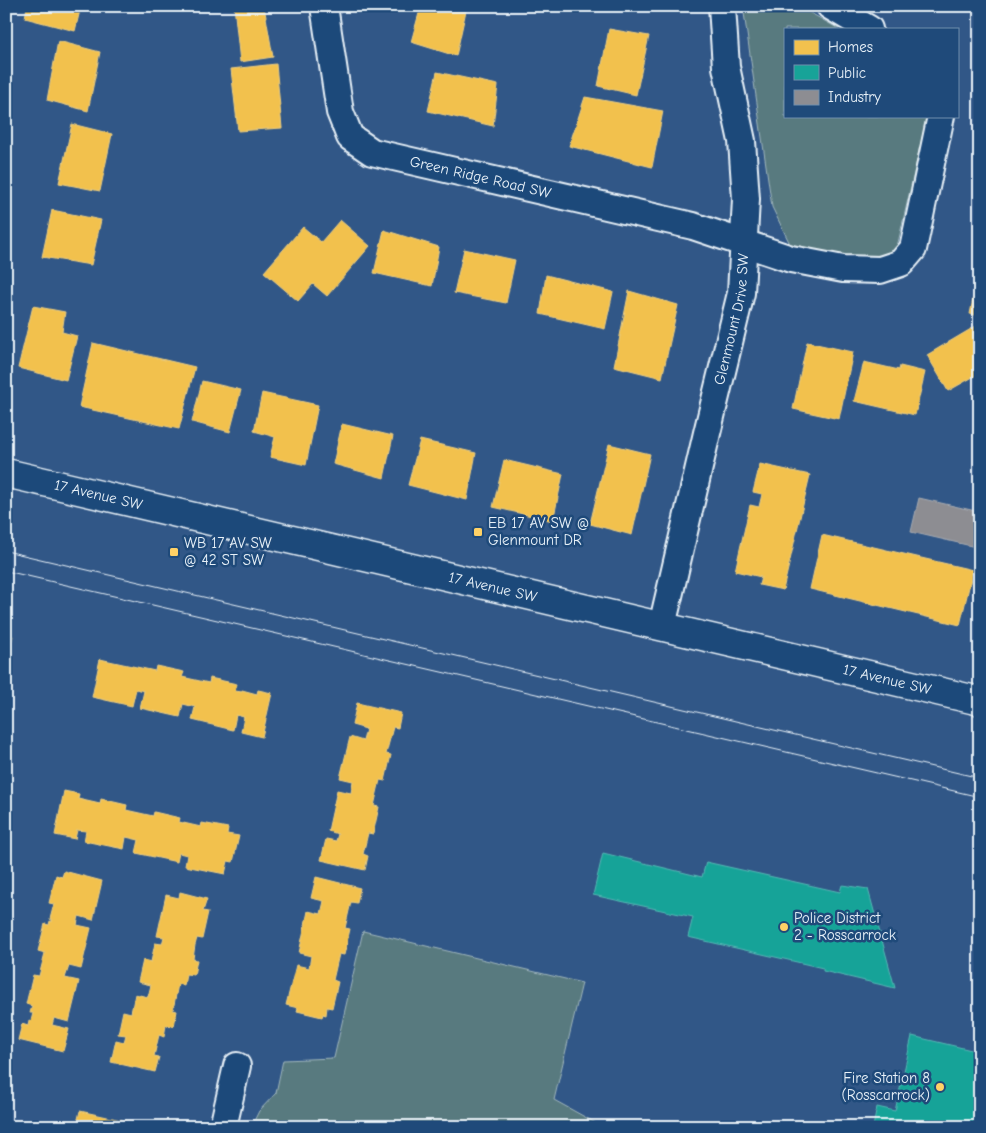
<svg xmlns="http://www.w3.org/2000/svg" width="986" height="1133" font-family="'Comic Neue',sans-serif">
  <rect width="100%" height="100%" fill="#315787"/>
  <filter id="ink" filterUnits="userSpaceOnUse"><feTurbulence type="fractalNoise" baseFrequency=".02" numOctaves="2"/><feDisplacementMap in="SourceGraphic" scale="10" xChannelSelector="R" yChannelSelector="G"/><feConvolveMatrix kernelMatrix="1 2 1 2 8 2 1 2 1" color-interpolation-filters="sRGB"/></filter>
  <g filter="url(#ink)">
    <path fill="#597a7f" stroke="#a0b6bc" d="M 743,6 L 798,6 L 839,29 L 785,29 L 785,116 L 927,116 L 897,247 L 886,256 L 850,256 L 791,246 L 772,207 Z
      M 363,931 L 582,983 L 554,1100 L 603,1127 L 251,1127 L 259,1111 L 276,1093 L 283,1060 L 334,1058 Z"/>
    <path fill="#f2c14e" stroke="#efcf81" d="M 27,6 L 81,6 L 75,31 L 25,18 Z
      M 234,6 L 264,6 L 273,57 L 240,62 Z
      M 421,6 L 467,6 L 456,56 L 411,42 Z
      M 609,29 L 649,36 L 636,95 L 598,86 Z
      M 58,41 L 100,52 L 88,111 L 47,100 Z
      M 276,64 L 282,128 L 238,131 L 231,69 Z
      M 437,72 L 498,85 L 493,126 L 428,111 Z
      M 585,97 L 663,111 L 652,167 L 569,146 Z
      M 72,124 L 112,134 L 100,191 L 59,183 Z
      M 52,210 L 101,220 L 91,265 L 42,257 Z
      M 340,220 L 370,246 L 327,296 L 313,284 L 298,301 L 264,272 L 303,227 L 321,242 Z
      M 384,230 L 439,247 L 432,286 L 374,273 Z
      M 464,249 L 515,260 L 506,303 L 454,293 Z
      M 980,266 L 980,316 L 970,314 Z
      M 546,275 L 613,292 L 605,329 L 540,314 Z
      M 629,291 L 678,305 L 662,378 L 614,366 Z
      M 33,306 L 65,312 L 62,332 L 77,336 L 66,380 L 18,368 Z
      M 976,326 L 980,332 L 980,373 L 948,391 L 927,355 Z
      M 807,342 L 853,352 L 839,419 L 793,409 Z
      M 93,343 L 195,367 L 179,429 L 79,407 Z
      M 864,362 L 899,370 L 900,366 L 925,372 L 915,415 L 854,401 Z
      M 202,381 L 241,390 L 230,432 L 192,422 Z
      M 262,393 L 318,405 L 306,465 L 270,457 L 275,437 L 254,431 Z
      M 342,424 L 393,436 L 384,478 L 333,464 Z
      M 420,440 L 476,453 L 467,500 L 408,485 Z
      M 609,444 L 650,454 L 632,535 L 590,524 Z
      M 504,460 L 563,474 L 553,521 L 493,507 Z
      M 760,464 L 810,475 L 783,590 L 759,585 L 761,577 L 735,571 L 750,505 L 759,507 L 762,494 L 753,492 Z
      M 822,535 L 973,570 L 960,625 L 810,589 Z
      M 980,591 L 980,607 L 976,607 Z
      M 6,627 L 8,628 L 7,635 L 13,636 L 6,662 Z
      M 100,659 L 155,671 L 156,666 L 184,672 L 182,677 L 209,683 L 210,678 L 237,684 L 235,691 L 242,692 L 242,690 L 257,694 L 258,690 L 272,693 L 262,737 L 241,732 L 244,717 L 236,715 L 233,730 L 192,720 L 195,707 L 183,704 L 180,717 L 140,708 L 144,691 L 136,689 L 132,706 L 92,697 Z
      M 357,703 L 401,713 L 398,728 L 393,727 L 386,754 L 391,755 L 385,781 L 380,780 L 374,806 L 379,807 L 373,834 L 368,833 L 363,854 L 368,856 L 365,870 L 321,860 L 326,839 L 336,841 L 338,834 L 328,831 L 337,790 L 351,793 L 353,781 L 340,778 L 350,737 L 363,741 L 366,729 L 352,725 Z
      M 64,791 L 79,794 L 78,799 L 100,804 L 101,799 L 127,805 L 126,810 L 153,816 L 154,812 L 180,818 L 179,822 L 201,827 L 202,823 L 228,828 L 227,834 L 239,836 L 233,862 L 228,861 L 225,874 L 185,866 L 187,855 L 179,853 L 177,862 L 136,853 L 139,840 L 126,837 L 124,849 L 84,841 L 86,831 L 77,830 L 75,839 L 55,835 Z
      M 64,871 L 102,881 L 93,920 L 79,916 L 77,925 L 91,928 L 81,969 L 69,966 L 65,978 L 79,981 L 69,1022 L 54,1018 L 52,1025 L 69,1029 L 63,1051 L 18,1040 L 22,1024 L 28,1026 L 29,1020 L 31,1021 L 33,1013 L 30,1013 L 32,1006 L 26,1004 L 33,975 L 39,976 L 45,953 L 38,951 L 45,924 L 49,925 L 50,921 L 52,922 L 52,920 L 50,919 L 54,904 L 49,903 L 56,875 L 62,877 Z
      M 316,877 L 360,888 L 357,903 L 351,902 L 345,928 L 350,929 L 344,955 L 339,954 L 333,980 L 338,982 L 332,1008 L 327,1007 L 326,1015 L 323,1014 L 322,1017 L 297,1011 L 298,1008 L 286,1005 L 296,965 L 309,968 L 311,956 L 299,953 L 308,911 L 321,914 L 324,901 L 311,898 Z
      M 180,892 L 207,899 L 203,911 L 208,912 L 202,939 L 197,938 L 195,945 L 193,959 L 197,960 L 194,975 L 186,974 L 184,986 L 178,984 L 173,1010 L 177,1011 L 174,1026 L 166,1025 L 164,1037 L 159,1035 L 154,1056 L 159,1057 L 155,1072 L 111,1062 L 116,1040 L 124,1042 L 126,1035 L 118,1034 L 123,1011 L 131,1013 L 135,994 L 148,997 L 151,985 L 138,982 L 143,960 L 151,962 L 155,943 L 162,944 L 164,937 L 157,936 L 166,895 L 179,898 Z
      M 80,1111 L 126,1121 L 125,1127 L 76,1127 Z"/>
    <path fill="#17a398" stroke="#56bab5" d="M 603,853 L 702,877 L 706,862 L 840,892 L 842,885 L 868,889 L 895,988 L 823,971 L 823,968 L 688,937 L 693,917 L 593,895 Z
      M 912,1036 L 980,1052 L 980,1127 L 873,1127 L 877,1107 L 895,1111 Z"/>
    <path fill="#8d8d92" stroke="#a8abb1" d="M 919,498 L 980,512 L 980,548 L 911,532 Z"/>
    <g fill="none" stroke-linecap="round" stroke-linejoin="round">
      <defs>
        <g id="minor">
          <path id="s1" d="M 324,6 L 340,112 L 350,137 L 372,152 L 693,226 L 791,259 L 843,269 L 880,270 L 901,263 L 913,249 L 941,116"/>
          <path d="M 830,6 L 869,29"/>
          <path id="s2" d="M 662,626 L 707,433 L 741,293 L 746,199 L 742,141 L 726,67 L 722,6"/>
          <path d="M 223,1127 L 237,1066"/>
        </g>
        <g id="secondary">
          <path id="s3" d="M 6,473 L 980,701"/>
        </g>
      </defs>
      <use href="#minor" stroke="#e8f1f8" stroke-width="30"/>
      <use href="#secondary" stroke="#e8f1f8" stroke-width="31"/>
      <use href="#minor" stroke="#1f4a7a" stroke-width="26"/>
      <use href="#secondary" stroke="#1f4a7a" stroke-width="28"/>
      <path stroke="#e8f1f8" stroke-width="1" d="M 6,551 L 980,778
        M 6,571 L 980,797"/>
    </g>
  </g>
  <g fill="#ffd166" stroke="#1f4a7a" stroke-width="2">
    <rect x="473" y="527" width="10" height="10" rx="2.5"/>
    <rect x="169" y="547" width="10" height="10" rx="2.5"/>
    <circle cx="784" cy="927" r="5"/>
    <circle cx="940" cy="1087" r="5"/>
  </g>
  <g text-anchor="middle" stroke-width="5" stroke-linejoin="round" paint-order="stroke">
    <g font-size="15" fill="#e8f1f8" stroke="#1f4a7a">
      <text dy="5" stroke="none"><textPath href="#s1" startOffset="272">Green Ridge Road SW</textPath></text>
      <text dy="5" stroke="none"><textPath href="#s2" startOffset="315">Glenmount Drive SW</textPath></text>
      <text dy="5" stroke="none"><textPath href="#s3" startOffset="95">17 Avenue SW</textPath></text>
      <text dy="5" stroke="none"><textPath href="#s3" startOffset="500">17 Avenue SW</textPath></text>
      <text dy="5" stroke="none"><textPath href="#s3" startOffset="905">17 Avenue SW</textPath></text>
    </g>
    <g font-size="15" fill="#e8f1f8" stroke="#1f4a7a" text-anchor="start">
      <text x="488" y="528">EB 17 AV SW @<tspan x="488" dy="17">Glenmount DR</tspan></text>
      <text x="184" y="548">WB 17 AV SW<tspan x="184" dy="17">@ 42 ST SW</tspan></text>
      <text x="794" y="923">Police District<tspan x="794" dy="17">2 - Rosscarrock</tspan></text>
      <text x="930" y="1083" text-anchor="end">Fire Station 8<tspan x="930" dy="17">(Rosscarrock)</tspan></text>
    </g>
  </g>
  <rect width="986" height="1133" fill="none" stroke="#1f4a7a" stroke-width="25"/>
  <rect x="12" y="12" width="961" height="1108" fill="none" stroke="#e8f1f8" stroke-width="2" filter="url(#ink)"/>
  <rect x="784" y="28" width="175" height="90" fill="#1f4a7a" stroke="#6f8dac"/>
  <rect x="794" y="40" width="25" height="15" fill="#f2c14e" stroke="#6f8dac"/>
  <text x="828" y="52" font-size="15" fill="#e8f1f8">Homes</text>
  <rect x="794" y="65" width="25" height="15" fill="#17a398" stroke="#6f8dac"/>
  <text x="828" y="78" font-size="15" fill="#e8f1f8">Public</text>
  <rect x="794" y="90" width="25" height="15" fill="#8d8d92" stroke="#6f8dac"/>
  <text x="828" y="102" font-size="15" fill="#e8f1f8">Industry</text>
</svg>
